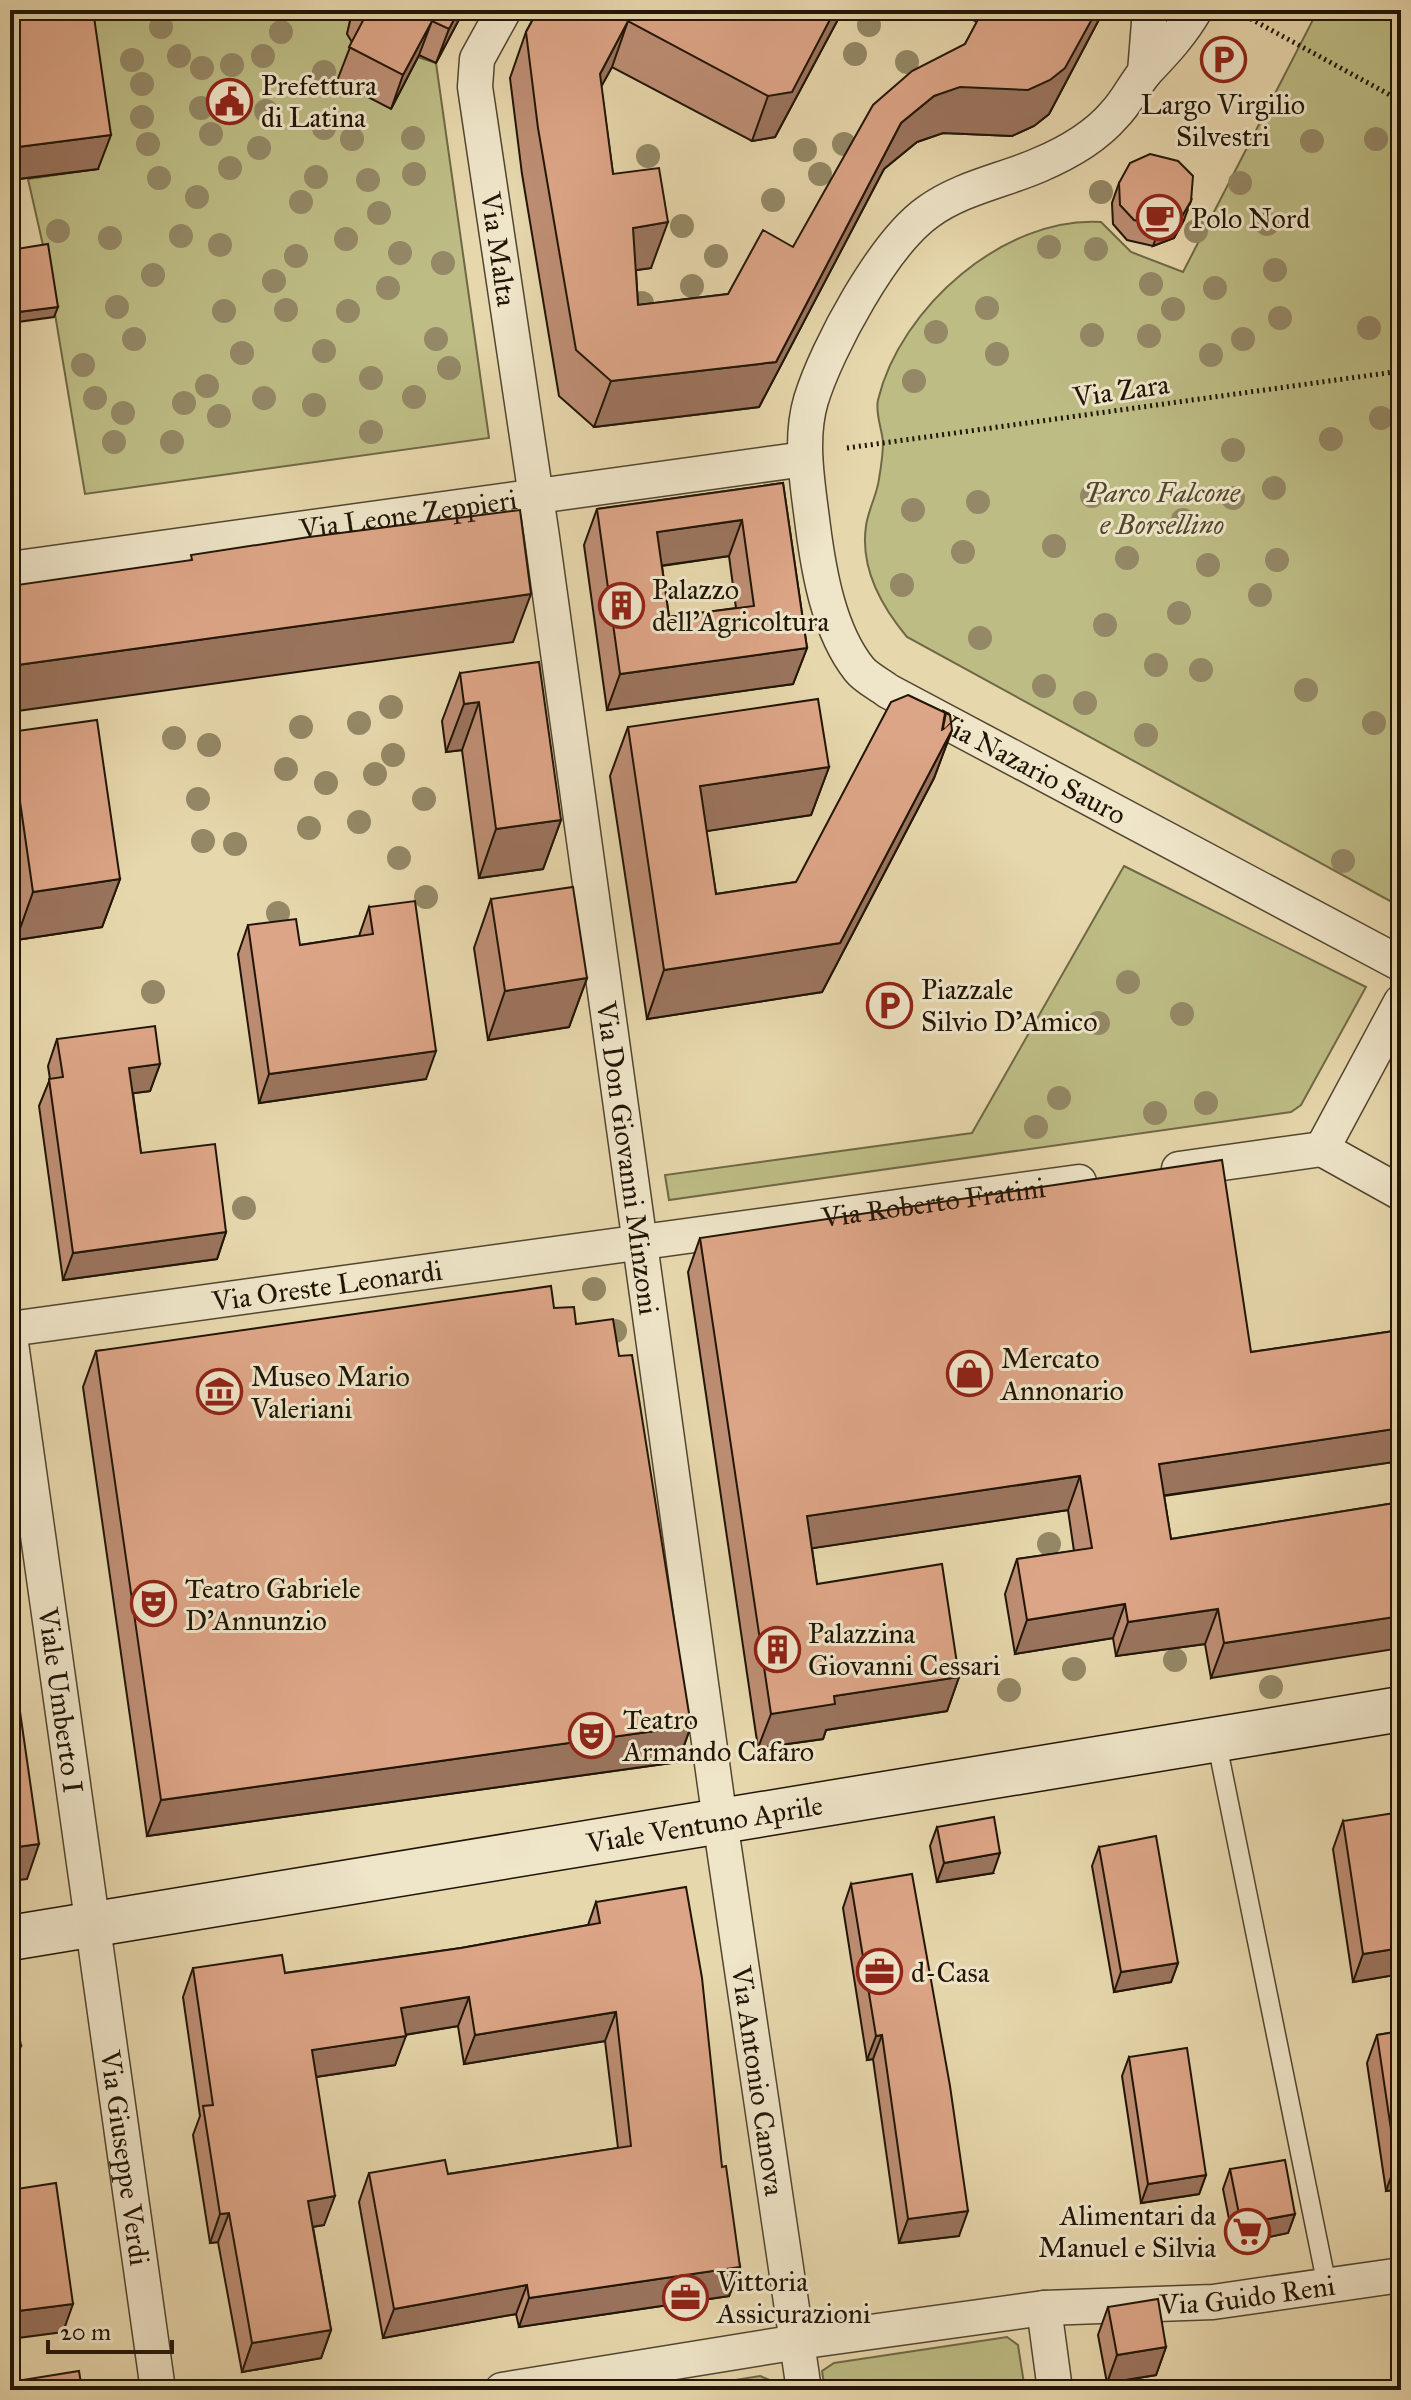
<svg xmlns="http://www.w3.org/2000/svg" width="1411" height="2400" font-family="'IM FELL Great Primer',serif">
  <rect width="100%" height="100%" fill="#e7d7ac"/>
  <filter id="stains"><feTurbulence type="fractalNoise" baseFrequency=".0025" numOctaves="4"/><feColorMatrix values="0 0 0 0 .2 0 0 0 0 .09 0 0 0 0 .02 0 0 0 .5 -.17"/></filter>
  <radialGradient id="worn" r=".72"><stop offset=".6" stop-color="#630" stop-opacity="0"/><stop offset="1" stop-color="#630" stop-opacity=".3"/></radialGradient>
  <path fill="#bdbc84" stroke="#6f6846" stroke-width="2" d="M 76,10 L 376,10 L 350,21 L 347,34 L 436,63 L 489,438 L 85,494 L 45,254 L 28,179 L 98,169 Z
    M 1318,10 L 1401,10 L 1401,907 L 907,637 C 881,606 860,567 866,526 C 868,510 877,495 879,479 C 881,467 883,454 883,442 C 882,429 875,413 878,400 C 900,308 1004,216 1101,222 L 1131,252 L 1183,272 Z
    M 1124,866 L 1366,987 L 1301,1105 L 1291,1112 L 669,1200 L 665,1175 L 972,1133 Z
    M 1007,2337 L 1018,2345 L 1025,2390 L 825,2390 L 822,2371 L 834,2363 Z
    M 760,2376 L 772,2381 L 773,2390 L 673,2390 Z"/>
  <g fill="none" stroke-linecap="round" stroke-linejoin="round">
    <defs>
      <path id="service" d="M 1216,1739 L 1327,2286"/>
      <g id="minor">
        <path id="s1" d="M 504,10 L 477,59 L 475,87 L 542,537 L 720,1821 L 804,2390"/>
        <path id="s2" d="M 1195,10 C 1181,34 1165,51 1146,71 C 1134,85 1127,102 1114,115 C 1095,137 1065,154 1039,165 C 1002,181 961,188 928,212 C 883,244 827,348 811,400 C 799,440 808,486 813,527 C 819,573 829,631 859,669 C 866,678 879,684 888,691 L 1401,964"/>
        <path d="M 1145,72 L 1150,10"/>
        <path id="s3" d="M 10,569 L 805,459"/>
        <path d="M 1322,1149 L 1401,1002"/>
        <path d="M 1322,1149 L 1401,1193"/>
        <path d="M 1179,1169 L 1322,1149"/>
        <path id="s4" d="M 10,1329 L 1079,1182"/>
        <path id="s5" d="M 10,1336 L 158,2390"/>
        <path d="M 1044,2308 L 1055,2390"/>
        <path id="s6" d="M 502,2390 L 798,2342 L 1044,2308 L 1213,2302 L 1401,2275"/>
      </g>
      <g id="secondary">
        <path id="s7" d="M 10,1938 L 1401,1709"/>
      </g>
    </defs>
    <use href="#service" stroke="#524630" stroke-width="21"/>
    <use href="#minor" stroke="#524630" stroke-width="37"/>
    <use href="#secondary" stroke="#211507" stroke-width="47"/>
    <path stroke="#211507" stroke-width="5" stroke-dasharray="2 4" stroke-linecap="butt" d="M 1240,13 L 1401,101
      M 847,448 L 1401,371"/>
    <use href="#service" stroke="#efe5c9" stroke-width="18"/>
    <use href="#minor" stroke="#efe5c9" stroke-width="34"/>
    <use href="#secondary" stroke="#efe5c9" stroke-width="44"/>
  </g>
  <g fill="#948866">
    <circle cx="869" cy="25" r="12"/>
    <circle cx="161" cy="27" r="12"/>
    <circle cx="281" cy="32" r="12"/>
    <circle cx="855" cy="54" r="12"/>
    <circle cx="179" cy="56" r="12"/>
    <circle cx="263" cy="56" r="12"/>
    <circle cx="132" cy="60" r="12"/>
    <circle cx="907" cy="62" r="12"/>
    <circle cx="232" cy="65" r="12"/>
    <circle cx="202" cy="68" r="12"/>
    <circle cx="324" cy="72" r="12"/>
    <circle cx="142" cy="84" r="12"/>
    <circle cx="201" cy="108" r="12"/>
    <circle cx="266" cy="111" r="12"/>
    <circle cx="233" cy="113" r="12"/>
    <circle cx="142" cy="117" r="12"/>
    <circle cx="324" cy="128" r="12"/>
    <circle cx="211" cy="134" r="12"/>
    <circle cx="413" cy="138" r="12"/>
    <circle cx="352" cy="139" r="12"/>
    <circle cx="1376" cy="139" r="12"/>
    <circle cx="1312" cy="141" r="12"/>
    <circle cx="148" cy="144" r="12"/>
    <circle cx="844" cy="144" r="12"/>
    <circle cx="259" cy="148" r="12"/>
    <circle cx="805" cy="150" r="12"/>
    <circle cx="648" cy="156" r="12"/>
    <circle cx="230" cy="168" r="12"/>
    <circle cx="414" cy="174" r="12"/>
    <circle cx="820" cy="174" r="12"/>
    <circle cx="316" cy="177" r="12"/>
    <circle cx="159" cy="178" r="12"/>
    <circle cx="368" cy="180" r="12"/>
    <circle cx="1240" cy="183" r="12"/>
    <circle cx="1101" cy="192" r="12"/>
    <circle cx="197" cy="197" r="12"/>
    <circle cx="773" cy="200" r="12"/>
    <circle cx="301" cy="202" r="12"/>
    <circle cx="379" cy="213" r="12"/>
    <circle cx="1267" cy="224" r="12"/>
    <circle cx="682" cy="226" r="12"/>
    <circle cx="58" cy="231" r="12"/>
    <circle cx="1196" cy="231" r="12"/>
    <circle cx="181" cy="236" r="12"/>
    <circle cx="110" cy="238" r="12"/>
    <circle cx="346" cy="239" r="12"/>
    <circle cx="220" cy="245" r="12"/>
    <circle cx="1049" cy="247" r="12"/>
    <circle cx="1096" cy="249" r="12"/>
    <circle cx="400" cy="253" r="12"/>
    <circle cx="296" cy="256" r="12"/>
    <circle cx="716" cy="256" r="12"/>
    <circle cx="443" cy="263" r="12"/>
    <circle cx="1275" cy="270" r="12"/>
    <circle cx="153" cy="275" r="12"/>
    <circle cx="274" cy="281" r="12"/>
    <circle cx="1151" cy="284" r="12"/>
    <circle cx="692" cy="286" r="12"/>
    <circle cx="388" cy="288" r="12"/>
    <circle cx="1215" cy="288" r="12"/>
    <circle cx="642" cy="303" r="12"/>
    <circle cx="117" cy="307" r="12"/>
    <circle cx="987" cy="308" r="12"/>
    <circle cx="1173" cy="309" r="12"/>
    <circle cx="286" cy="310" r="12"/>
    <circle cx="224" cy="311" r="12"/>
    <circle cx="348" cy="311" r="12"/>
    <circle cx="1280" cy="318" r="12"/>
    <circle cx="1369" cy="328" r="12"/>
    <circle cx="936" cy="332" r="12"/>
    <circle cx="1092" cy="335" r="12"/>
    <circle cx="1149" cy="336" r="12"/>
    <circle cx="134" cy="339" r="12"/>
    <circle cx="436" cy="339" r="12"/>
    <circle cx="1243" cy="339" r="12"/>
    <circle cx="324" cy="351" r="12"/>
    <circle cx="242" cy="353" r="12"/>
    <circle cx="997" cy="354" r="12"/>
    <circle cx="1211" cy="355" r="12"/>
    <circle cx="83" cy="365" r="12"/>
    <circle cx="449" cy="368" r="12"/>
    <circle cx="371" cy="378" r="12"/>
    <circle cx="914" cy="381" r="12"/>
    <circle cx="207" cy="386" r="12"/>
    <circle cx="414" cy="397" r="12"/>
    <circle cx="95" cy="398" r="12"/>
    <circle cx="264" cy="398" r="12"/>
    <circle cx="184" cy="403" r="12"/>
    <circle cx="314" cy="405" r="12"/>
    <circle cx="123" cy="413" r="12"/>
    <circle cx="219" cy="416" r="12"/>
    <circle cx="1381" cy="418" r="12"/>
    <circle cx="371" cy="432" r="12"/>
    <circle cx="1331" cy="439" r="12"/>
    <circle cx="114" cy="442" r="12"/>
    <circle cx="172" cy="442" r="12"/>
    <circle cx="1233" cy="450" r="12"/>
    <circle cx="1274" cy="488" r="12"/>
    <circle cx="1092" cy="496" r="12"/>
    <circle cx="1233" cy="498" r="12"/>
    <circle cx="978" cy="502" r="12"/>
    <circle cx="913" cy="510" r="12"/>
    <circle cx="1183" cy="520" r="12"/>
    <circle cx="1054" cy="546" r="12"/>
    <circle cx="963" cy="552" r="12"/>
    <circle cx="1127" cy="558" r="12"/>
    <circle cx="1277" cy="560" r="12"/>
    <circle cx="1208" cy="565" r="12"/>
    <circle cx="902" cy="585" r="12"/>
    <circle cx="1260" cy="595" r="12"/>
    <circle cx="1179" cy="613" r="12"/>
    <circle cx="1105" cy="625" r="12"/>
    <circle cx="980" cy="638" r="12"/>
    <circle cx="1156" cy="665" r="12"/>
    <circle cx="1201" cy="670" r="12"/>
    <circle cx="1044" cy="686" r="12"/>
    <circle cx="1306" cy="690" r="12"/>
    <circle cx="1085" cy="703" r="12"/>
    <circle cx="391" cy="707" r="12"/>
    <circle cx="359" cy="723" r="12"/>
    <circle cx="1374" cy="723" r="12"/>
    <circle cx="301" cy="727" r="12"/>
    <circle cx="1146" cy="735" r="12"/>
    <circle cx="174" cy="738" r="12"/>
    <circle cx="209" cy="745" r="12"/>
    <circle cx="393" cy="755" r="12"/>
    <circle cx="286" cy="769" r="12"/>
    <circle cx="375" cy="774" r="12"/>
    <circle cx="326" cy="783" r="12"/>
    <circle cx="198" cy="799" r="12"/>
    <circle cx="424" cy="799" r="12"/>
    <circle cx="359" cy="822" r="12"/>
    <circle cx="309" cy="828" r="12"/>
    <circle cx="203" cy="841" r="12"/>
    <circle cx="235" cy="844" r="12"/>
    <circle cx="399" cy="858" r="12"/>
    <circle cx="1343" cy="861" r="12"/>
    <circle cx="426" cy="897" r="12"/>
    <circle cx="278" cy="913" r="12"/>
    <circle cx="1128" cy="982" r="12"/>
    <circle cx="153" cy="992" r="12"/>
    <circle cx="1182" cy="1014" r="12"/>
    <circle cx="1098" cy="1023" r="12"/>
    <circle cx="1059" cy="1098" r="12"/>
    <circle cx="1206" cy="1103" r="12"/>
    <circle cx="1155" cy="1113" r="12"/>
    <circle cx="1036" cy="1127" r="12"/>
    <circle cx="244" cy="1208" r="12"/>
    <circle cx="594" cy="1289" r="12"/>
    <circle cx="615" cy="1331" r="12"/>
    <circle cx="1049" cy="1544" r="12"/>
    <circle cx="1175" cy="1660" r="12"/>
    <circle cx="1074" cy="1669" r="12"/>
    <circle cx="1271" cy="1687" r="12"/>
    <circle cx="1009" cy="1690" r="12"/>
  </g>
  <path fill="#be8e74" stroke="#211507" stroke-width="2" fill-rule="evenodd" d="M 10,10 L 98,169 L 10,180 Z
    M 353,10 L 464,10 L 436,63 L 419,55 L 391,109 L 337,81 L 352,42 L 347,34 L 350,21 Z
    M 538,10 L 843,10 L 775,137 L 752,141 L 612,67 L 601,86 L 613,174 L 651,268 L 636,270 L 638,305 L 728,294 L 793,247 L 965,44 L 977,22 L 955,10 L 1104,10 L 1049,114 L 1034,126 L 1012,136 L 943,133 L 917,142 L 884,169 L 759,407 L 594,427 L 559,396 L 522,174 L 510,78 L 526,32 Z
    M 1119,183 L 1184,220 L 1174,238 L 1153,246 L 1127,240 L 1113,224 L 1112,203 Z
    M 783,483 L 807,648 L 793,684 L 607,710 L 584,545 L 597,509 ZM 729,556 L 736,608 L 669,617 L 662,566 Z
    M 460,673 L 561,820 L 543,869 L 479,878 L 462,750 L 446,752 L 442,721 Z
    M 628,727 L 829,767 L 811,815 L 706,831 L 716,894 L 796,882 L 952,730 L 934,778 L 822,992 L 647,1019 L 610,776 Z
    M 10,732 L 120,879 L 102,927 L 16,940 L 10,902 Z
    M 491,899 L 587,978 L 569,1027 L 488,1040 L 474,948 Z
    M 369,907 L 426,1079 L 259,1103 L 238,954 L 248,925 L 300,945 L 359,936 Z
    M 57,1039 L 160,1064 L 150,1091 L 133,1093 L 141,1153 L 226,1232 L 217,1259 L 63,1280 L 39,1106 L 50,1079 L 48,1066 Z
    M 700,1238 L 1251,1352 L 1401,1330 L 1401,1461 L 1164,1496 L 1171,1539 L 1401,1502 L 1211,1678 L 1205,1644 L 1116,1656 L 1113,1638 L 1015,1654 L 1005,1594 L 1017,1559 L 1074,1551 L 1068,1510 L 812,1548 L 817,1584 L 959,1677 L 947,1711 L 826,1730 L 823,1739 L 758,1748 L 688,1272 Z
    M 554,1308 L 619,1356 L 691,1726 L 678,1762 L 147,1836 L 83,1387 L 96,1351 Z
    M 1343,1821 L 1401,1974 L 1353,1982 L 1333,1849 Z
    M 937,1827 L 993,1873 L 937,1882 L 930,1846 Z
    M 1099,1847 L 1178,1963 L 1171,1982 L 1114,1992 L 1092,1866 Z
    M 851,1884 L 959,2236 L 899,2243 L 873,2059 L 867,2060 L 843,1908 Z
    M 596,1902 L 722,2167 L 740,2267 L 729,2296 L 519,2327 L 516,2314 L 383,2338 L 359,2202 L 369,2173 L 448,2174 L 618,2148 L 605,2041 L 464,2064 L 458,2026 L 405,2035 L 395,2065 L 316,2077 L 324,2225 L 313,2227 L 331,2330 L 321,2358 L 242,2372 L 218,2242 L 210,2243 L 193,2135 L 200,2116 L 183,1997 L 193,1968 L 285,1973 L 461,1948 L 588,1925 Z
    M 1401,2031 L 1401,2189 L 1386,2191 L 1367,2063 L 1377,2035 Z
    M 1129,2057 L 1206,2175 L 1199,2194 L 1141,2203 L 1122,2076 Z
    M 1230,2169 L 1295,2214 L 1288,2233 L 1234,2244 L 1223,2189 Z
    M 1108,2307 L 1166,2347 L 1156,2375 L 1107,2383 L 1098,2335 Z"/>
  <path fill="#9b745e" stroke="#211507" stroke-width="2" d="M 459,10 L 464,10 L 436,63 L 449,29 Z
    M 835,10 L 843,10 L 775,137 L 752,141 L 768,96 Z
    M 1097,10 L 1104,10 L 1049,114 L 1034,126 L 1012,136 L 943,133 L 917,142 L 884,169 L 759,407 L 594,427 L 611,381 L 776,362 L 901,123 L 934,96 Z
    M 432,21 L 419,55 L 391,109 L 403,75 Z
    M 628,21 L 612,67 L 583,120 L 600,74 Z
    M 111,135 L 98,169 L 10,180 L 10,148 Z
    M 1191,201 L 1184,220 L 1174,238 L 1153,246 L 1160,227 Z
    M 668,222 L 651,268 L 616,273 L 633,228 Z
    M 58,307 L 54,317 L 10,323 L 10,313 Z
    M 742,520 L 729,556 L 644,568 L 657,532 Z
    M 531,594 L 513,642 L 10,712 L 10,666 Z
    M 807,648 L 793,684 L 607,710 L 620,674 Z
    M 479,702 L 462,750 L 446,752 L 464,704 Z
    M 952,730 L 934,778 L 822,992 L 647,1019 L 664,970 L 840,943 Z
    M 829,767 L 811,815 L 682,835 L 700,786 Z
    M 561,820 L 543,869 L 479,878 L 496,829 Z
    M 120,879 L 102,927 L 16,940 L 33,892 Z
    M 587,978 L 569,1027 L 488,1040 L 505,991 Z
    M 436,1051 L 426,1079 L 259,1103 L 269,1074 Z
    M 160,1064 L 150,1091 L 120,1095 L 129,1068 Z
    M 226,1232 L 217,1259 L 63,1280 L 73,1253 Z
    M 1401,1428 L 1401,1461 L 1146,1498 L 1159,1464 Z
    M 1080,1476 L 1068,1510 L 794,1551 L 807,1516 Z
    M 1125,1604 L 1113,1638 L 1015,1654 L 1027,1620 Z
    M 1218,1609 L 1205,1644 L 1116,1656 L 1128,1622 Z
    M 1401,1616 L 1401,1648 L 1211,1678 L 1224,1643 Z
    M 959,1677 L 947,1711 L 826,1730 L 823,1739 L 758,1748 L 771,1714 L 834,1696 Z
    M 691,1726 L 678,1762 L 147,1836 L 161,1800 Z
    M 39,1844 L 27,1879 L 10,1881 L 10,1848 Z
    M 1000,1853 L 993,1873 L 937,1882 L 944,1863 Z
    M 1401,1948 L 1401,1974 L 1353,1982 L 1363,1954 Z
    M 1178,1963 L 1171,1982 L 1114,1992 L 1121,1972 Z
    M 469,1997 L 458,2026 L 391,2037 L 401,2008 Z
    M 616,2012 L 605,2041 L 464,2064 L 475,2035 Z
    M 882,2035 L 873,2059 L 867,2060 L 876,2036 Z
    M 406,2036 L 395,2065 L 302,2079 L 312,2050 Z
    M 21,2046 L 14,2065 L 10,2066 L 10,2048 Z
    M 1401,2162 L 1401,2189 L 1386,2191 L 1396,2163 Z
    M 1206,2175 L 1199,2194 L 1141,2203 L 1148,2184 Z
    M 335,2196 L 324,2225 L 298,2229 L 308,2201 Z
    M 968,2211 L 959,2236 L 899,2243 L 908,2219 Z
    M 229,2213 L 218,2242 L 210,2243 L 220,2214 Z
    M 1295,2214 L 1288,2233 L 1234,2244 L 1241,2224 Z
    M 740,2267 L 729,2296 L 519,2327 L 529,2298 Z
    M 527,2285 L 516,2314 L 383,2338 L 394,2309 Z
    M 73,2304 L 63,2332 L 10,2339 L 10,2312 Z
    M 331,2330 L 321,2358 L 242,2372 L 252,2343 Z
    M 1166,2347 L 1156,2375 L 1107,2383 L 1117,2355 Z"/>
  <path fill="#dda587" stroke="#211507" stroke-width="2" fill-rule="evenodd" d="M 10,10 L 93,10 L 111,135 L 10,148 L 10,91 L 14,90 L 10,58 Z
    M 365,10 L 459,10 L 449,29 L 432,21 L 403,75 L 349,47 L 367,13 Z
    M 538,10 L 835,10 L 792,92 L 768,96 L 628,21 L 600,74 L 613,174 L 659,168 L 668,222 L 633,228 L 638,305 L 728,294 L 763,230 L 793,247 L 873,105 L 912,71 L 965,44 L 983,10 L 1097,10 L 1065,68 L 1050,80 L 1028,90 L 960,87 L 934,96 L 901,123 L 776,362 L 611,381 L 576,350 L 538,128 L 526,32 Z
    M 1150,154 L 1178,161 L 1193,176 L 1191,201 L 1181,218 L 1160,227 L 1134,220 L 1120,205 L 1119,183 L 1130,163 Z
    M 48,244 L 58,307 L 10,313 L 10,250 Z
    M 783,483 L 807,648 L 620,674 L 597,509 ZM 742,520 L 754,606 L 669,617 L 657,532 Z
    M 520,510 L 531,594 L 10,666 L 10,586 L 192,560 L 191,555 L 309,537 Z
    M 539,662 L 561,820 L 496,829 L 479,702 L 464,704 L 460,673 Z
    M 908,695 L 950,715 L 952,730 L 840,943 L 664,970 L 628,727 L 818,699 L 829,767 L 700,786 L 716,894 L 796,882 L 891,702 Z
    M 97,720 L 120,879 L 33,892 L 10,732 Z
    M 573,887 L 587,978 L 505,991 L 491,899 Z
    M 415,901 L 436,1051 L 269,1074 L 248,925 L 296,919 L 300,945 L 373,934 L 369,907 Z
    M 155,1026 L 160,1064 L 129,1068 L 141,1153 L 215,1144 L 226,1232 L 73,1253 L 49,1079 L 63,1077 L 57,1039 Z
    M 1222,1160 L 1251,1352 L 1401,1330 L 1401,1428 L 1159,1464 L 1171,1539 L 1401,1502 L 1401,1616 L 1224,1643 L 1218,1609 L 1128,1622 L 1125,1604 L 1027,1620 L 1017,1559 L 1092,1548 L 1080,1476 L 807,1516 L 817,1584 L 942,1564 L 959,1677 L 834,1696 L 835,1704 L 771,1714 L 700,1238 Z
    M 551,1286 L 554,1308 L 574,1307 L 576,1324 L 613,1319 L 619,1356 L 632,1355 L 691,1726 L 161,1800 L 96,1351 Z
    M 10,1642 L 39,1844 L 10,1848 Z
    M 1401,1812 L 1401,1948 L 1363,1954 L 1343,1821 Z
    M 994,1817 L 1000,1853 L 944,1863 L 937,1827 Z
    M 1156,1836 L 1178,1963 L 1121,1972 L 1099,1847 Z
    M 912,1874 L 950,2086 L 968,2211 L 908,2219 L 882,2035 L 876,2036 L 851,1884 Z
    M 686,1887 L 702,1978 L 722,2167 L 726,2166 L 740,2267 L 529,2298 L 527,2285 L 394,2309 L 369,2173 L 445,2160 L 448,2174 L 631,2146 L 616,2012 L 475,2035 L 469,1997 L 401,2008 L 406,2036 L 312,2050 L 335,2196 L 308,2201 L 331,2330 L 252,2343 L 229,2213 L 220,2214 L 203,2106 L 213,2105 L 193,1968 L 282,1955 L 285,1973 L 461,1948 L 600,1923 L 596,1902 Z
    M 10,2007 L 14,2007 L 21,2046 L 10,2048 Z
    M 1401,2031 L 1401,2162 L 1396,2163 L 1377,2035 Z
    M 1187,2048 L 1206,2175 L 1148,2184 L 1129,2057 Z
    M 1285,2160 L 1295,2214 L 1241,2224 L 1230,2169 Z
    M 56,2183 L 73,2304 L 10,2312 L 10,2190 Z
    M 1158,2299 L 1166,2347 L 1117,2355 L 1108,2307 Z
    M 79,2371 L 82,2390 L 10,2390 L 10,2382 Z"/>
  <defs>
    <symbol id="parking-ring" viewBox="-11 -11 22 22"><circle r="9.5" fill="#efe5c9" stroke="#8f2418" stroke-width="1.5"/><path d="M-3.5-5.5H1a3.5 3.5 0 0 1 0 7H-1V5.5H-3.5ZM-1-3.4V-.6H.8a1.4 1.4 0 0 0 0-2.8Z" fill="#8f2418"/></symbol>
    <symbol id="civic-ring" viewBox="-11 -11 22 22"><circle r="9.5" fill="#efe5c9" stroke="#8f2418" stroke-width="1.5"/><path d="M-.6-6.5H3V-4.5H.6V-3L4-1V1h2V6H-6V1h2V-1L-.6-3ZM-1.2 2.5V6h2.4V2.5Z" fill="#8f2418"/></symbol>
    <symbol id="cafe-ring" viewBox="-11 -11 22 22"><circle r="9.5" fill="#efe5c9" stroke="#8f2418" stroke-width="1.5"/><path d="M-5.5-4.5H6V0H3Q3 3.5 0 3.5H-2.5Q-5.5 3.5-5.5 0ZM3-3.2v2h1.7v-2ZM-6 4.5H4V6H-6Z" fill="#8f2418"/></symbol>
    <symbol id="building-ring" viewBox="-11 -11 22 22"><circle r="9.5" fill="#efe5c9" stroke="#8f2418" stroke-width="1.5"/><path d="M-4-6H4V6H1V3H-1V6H-4ZM-2.5-4.3h1.7v1.8h-1.7ZM.8-4.3h1.7v1.8H.8ZM-2.5-1h1.7V.8h-1.7ZM.8-1h1.7V.8H.8Z" fill="#8f2418"/></symbol>
    <symbol id="shop-ring" viewBox="-11 -11 22 22"><circle r="9.5" fill="#efe5c9" stroke="#8f2418" stroke-width="1.5"/><path d="M-5-2.5h2.3a2.7 3.5 0 0 1 5.4 0H5L5.5 6h-11ZM-1.5-2.5h3a1.5 2.3 0 0 0-3 0Z" fill="#8f2418"/></symbol>
    <symbol id="museum-ring" viewBox="-11 -11 22 22"><circle r="9.5" fill="#efe5c9" stroke="#8f2418" stroke-width="1.5"/><path d="M0-6L6-3V-2H-6V-3ZM-5-1h2V3h-2ZM-1-1h2V3h-2ZM3-1h2V3H3ZM-6 4H6V6H-6Z" fill="#8f2418"/></symbol>
    <symbol id="theatre-ring" viewBox="-11 -11 22 22"><circle r="9.5" fill="#efe5c9" stroke="#8f2418" stroke-width="1.5"/><path d="M-5-5.5Q0-4 5-5.5V0Q5 5 0 6Q-5 5-5 0ZM-3.3-2.5H-1v1.5H-3.3ZM1-2.5H3.3v1.5H1ZM-2.8 1Q0 5.5 2.8 1Z" fill="#8f2418"/></symbol>
    <symbol id="office-ring" viewBox="-11 -11 22 22"><circle r="9.5" fill="#efe5c9" stroke="#8f2418" stroke-width="1.5"/><path d="M-6-3h4V-5.5h4V-3h4V5H-6ZM-1-4.5V-3h2v-1.5ZM-6 0V1H6V0Z" fill="#8f2418"/></symbol>
    <symbol id="supermarket-ring" viewBox="-11 -11 22 22"><circle r="9.5" fill="#efe5c9" stroke="#8f2418" stroke-width="1.5"/><path d="M-6-5.5h2.5l.6 2H6L4.5 2H-2.5L-4.4-4H-6ZM-1.5 3.2a1.3 1.3 0 1 0 .1 0ZM3 3.2a1.3 1.3 0 1 0 .1 0Z" fill="#8f2418"/></symbol>
  </defs>
  <g fill-rule="evenodd">
    <use href="#parking-ring" x="1198" y="34" width="51" height="51"/>
    <use href="#civic-ring" x="204" y="76" width="51" height="51"/>
    <use href="#cafe-ring" x="1134" y="192" width="51" height="51"/>
    <use href="#building-ring" x="596" y="580" width="51" height="51"/>
    <use href="#parking-ring" x="864" y="980" width="51" height="51"/>
    <use href="#shop-ring" x="944" y="1348" width="51" height="51"/>
    <use href="#museum-ring" x="194" y="1366" width="51" height="51"/>
    <use href="#theatre-ring" x="128" y="1578" width="51" height="51"/>
    <use href="#building-ring" x="752" y="1624" width="51" height="51"/>
    <use href="#theatre-ring" x="566" y="1710" width="51" height="51"/>
    <use href="#office-ring" x="854" y="1946" width="51" height="51"/>
    <use href="#supermarket-ring" x="1222" y="2206" width="51" height="51"/>
    <use href="#office-ring" x="660" y="2272" width="51" height="51"/>
  </g>
  <g text-anchor="middle" stroke-width="6" stroke-linejoin="round" paint-order="stroke">
    <g font-size="28" fill="#211507" stroke="#efe5c9" text-anchor="start">
      <text x="261" y="95">Prefettura<tspan x="261" dy="32">di Latina</tspan></text>
      <text x="1223" y="114" text-anchor="middle">Largo Virgilio<tspan x="1223" dy="32">Silvestri</tspan></text>
      <text x="1191" y="228">Polo Nord</text>
      <text x="652" y="599">Palazzo<tspan x="652" dy="32">dell'Agricoltura</tspan></text>
      <text x="921" y="999">Piazzale<tspan x="921" dy="32">Silvio D'Amico</tspan></text>
      <text x="1001" y="1368">Mercato<tspan x="1001" dy="32">Annonario</tspan></text>
      <text x="251" y="1386">Museo Mario<tspan x="251" dy="32">Valeriani</tspan></text>
      <text x="185" y="1598">Teatro Gabriele<tspan x="185" dy="32">D'Annunzio</tspan></text>
      <text x="808" y="1643">Palazzina<tspan x="808" dy="32">Giovanni Cessari</tspan></text>
      <text x="623" y="1729">Teatro<tspan x="623" dy="32">Armando Cafaro</tspan></text>
      <text x="911" y="1982">d-Casa</text>
      <text x="1216" y="2225" text-anchor="end">Alimentari da<tspan x="1216" dy="32">Manuel e Silvia</tspan></text>
      <text x="717" y="2291">Vittoria<tspan x="717" dy="32">Assicurazioni</tspan></text>
    </g>
    <g font-size="28" fill="#211507" stroke="#efe5c9">
      <text dy="10" stroke="none"><textPath href="#s1" startOffset="248">Via Malta</textPath></text>
      <text transform="translate(1121 390) rotate(-8)" y="10">Via Zara</text>
      <text dy="10" stroke="none"><textPath href="#s3" startOffset="402">Via Leone Zeppieri</textPath></text>
      <text dy="10" stroke="none"><textPath href="#s2" startOffset="1046">Via Nazario Sauro</textPath></text>
      <text dy="10" stroke="none"><textPath href="#s1" startOffset="1166">Via Don Giovanni Minzoni</textPath></text>
      <text dy="10" stroke="none"><textPath href="#s4" startOffset="932">Via Roberto Fratini</textPath></text>
      <text dy="10" stroke="none"><textPath href="#s4" startOffset="320">Via Oreste Leonardi</textPath></text>
      <text dy="10" stroke="none"><textPath href="#s5" startOffset="368">Viale Umberto I</textPath></text>
      <text dy="10" stroke="none"><textPath href="#s7" startOffset="704">Viale Ventuno Aprile</textPath></text>
      <text dy="10" stroke="none"><textPath href="#s1" startOffset="2098">Via Antonio Canova</textPath></text>
      <text dy="10" stroke="none"><textPath href="#s5" startOffset="830">Via Giuseppe Verdi</textPath></text>
      <text dy="10" stroke="none"><textPath href="#s6" startOffset="752">Via Guido Reni</textPath></text>
    </g>
    <g font-size="28" font-style="italic" fill="#50472c" stroke="#efe5c9">
      <text x="1162" y="502">Parco Falcone<tspan x="1162" dy="32">e Borsellino</tspan></text>
    </g>
  </g>
  <rect width="1411" height="2400" fill="none" stroke="#e7d7ac" stroke-width="40"/>
  <rect x="12" y="12" width="1387" height="2376" fill="none" stroke="#211507" stroke-width="4"/>
  <rect x="20" y="20" width="1371" height="2360" fill="none" stroke="#211507" stroke-width="2"/>
  <path d="M48 2340v12h124v-12" fill="none" stroke="#211507" stroke-width="4"/>
  <text x="60" y="2340" font-size="24" fill="#211507" stroke="#efe5c9" stroke-width="6" paint-order="stroke">20 m</text>
  <rect width="100%" height="100%" filter="url(#stains)"/>
  <rect width="100%" height="100%" fill="url(#worn)"/>
</svg>
